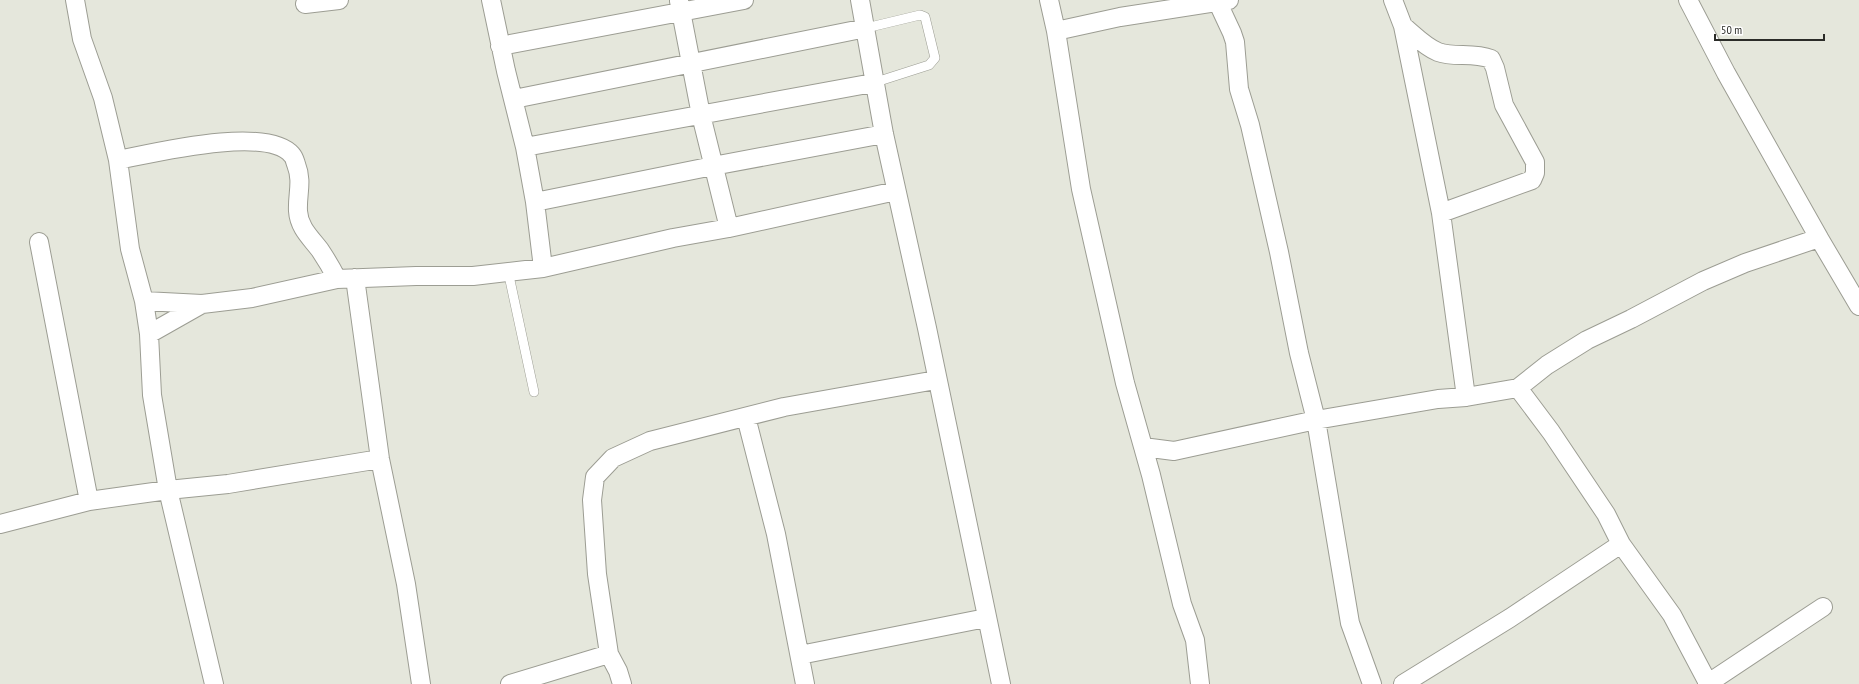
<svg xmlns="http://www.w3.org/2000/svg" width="1859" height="684" font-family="'PT Sans Narrow',sans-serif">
  <rect width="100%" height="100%" fill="#e5e7dc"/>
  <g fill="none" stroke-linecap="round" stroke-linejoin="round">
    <defs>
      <path id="lane" d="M 866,28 L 920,15 L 925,17 L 935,58 L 929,65 L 873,83
        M 508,271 L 534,392"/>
      <path id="street" d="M 75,0 L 82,39 L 103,98 L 118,160 L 130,249 L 144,301 L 149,334 L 152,395 L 168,490 L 214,684
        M 491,0 L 506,71 L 525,147 L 535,202 L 543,268
        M 860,0 L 884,134 L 927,328 L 1001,684
        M 1049,0 L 1056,31 L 1120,17 L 1229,0
        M 1393,0 L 1403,26 L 1441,213 L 1466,397
        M 1688,0 L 1726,73 L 1819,238
        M 679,1 L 701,115 L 729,228
        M 305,4 L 339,0
        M 1403,26 C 1414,35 1425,47 1438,52 C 1454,58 1473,52 1491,59 L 1495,68 L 1504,105 L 1535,162 L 1535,173 L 1532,180 L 1441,213
        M 1056,31 L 1081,189 L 1125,383 L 1151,475 L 1182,604 L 1195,640 L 1200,684
        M 500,46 L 744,0
        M 514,99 L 866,28
        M 525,147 L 873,83
        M 118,160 C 154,153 267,125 292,155 C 294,157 295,161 296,164 C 303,182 297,194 298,211 C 299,228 311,238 320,250 C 326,259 332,269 337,279
        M 535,202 L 713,166 L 884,134
        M 39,242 L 89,501
        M 355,278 L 380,459 L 406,584 L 421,684
        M 144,301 L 202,304 L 252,298 L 337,279 L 416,276 L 473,276 L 543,268 L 673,238 L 729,228 L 896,191
        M 149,334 L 202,304
        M 1518,388 L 1551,432 L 1606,514 L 1621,544 L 1672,615 L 1708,683
        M 746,417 L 776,534 L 805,684
        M 1143,447 L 1174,451 L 1316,420 L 1299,353 L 1279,252 L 1250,125 L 1239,89 L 1235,42 L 1232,33 L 1218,3
        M 0,524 L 89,501 L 168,490 L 228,484 L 380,459
        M 800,655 L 986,618
        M 510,684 L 609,654
        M 622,684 L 618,671 L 609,654 L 597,574 L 592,500 L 595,477 L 613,458 L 650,441 L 784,407 L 936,380
        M 1372,684 L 1350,623 L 1316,420 L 1438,399 L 1466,397 L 1518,388 L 1547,365 L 1587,340 L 1631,319 L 1703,281 L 1745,263 L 1819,238 L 1859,306
        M 1403,684 L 1510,618 L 1621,544
        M 1707,684 L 1823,607"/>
    </defs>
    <use href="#lane" stroke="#9c9d93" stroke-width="10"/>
    <use href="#street" stroke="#9c9d93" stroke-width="20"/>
    <use href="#lane" stroke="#fff" stroke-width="9"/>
    <use href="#street" stroke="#fff" stroke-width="18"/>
  </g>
  <path d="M1715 34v6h109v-6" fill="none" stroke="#2b2c28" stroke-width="2"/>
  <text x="1721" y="34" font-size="12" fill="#2b2c28" stroke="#ffffff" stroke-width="3" paint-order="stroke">50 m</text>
</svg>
